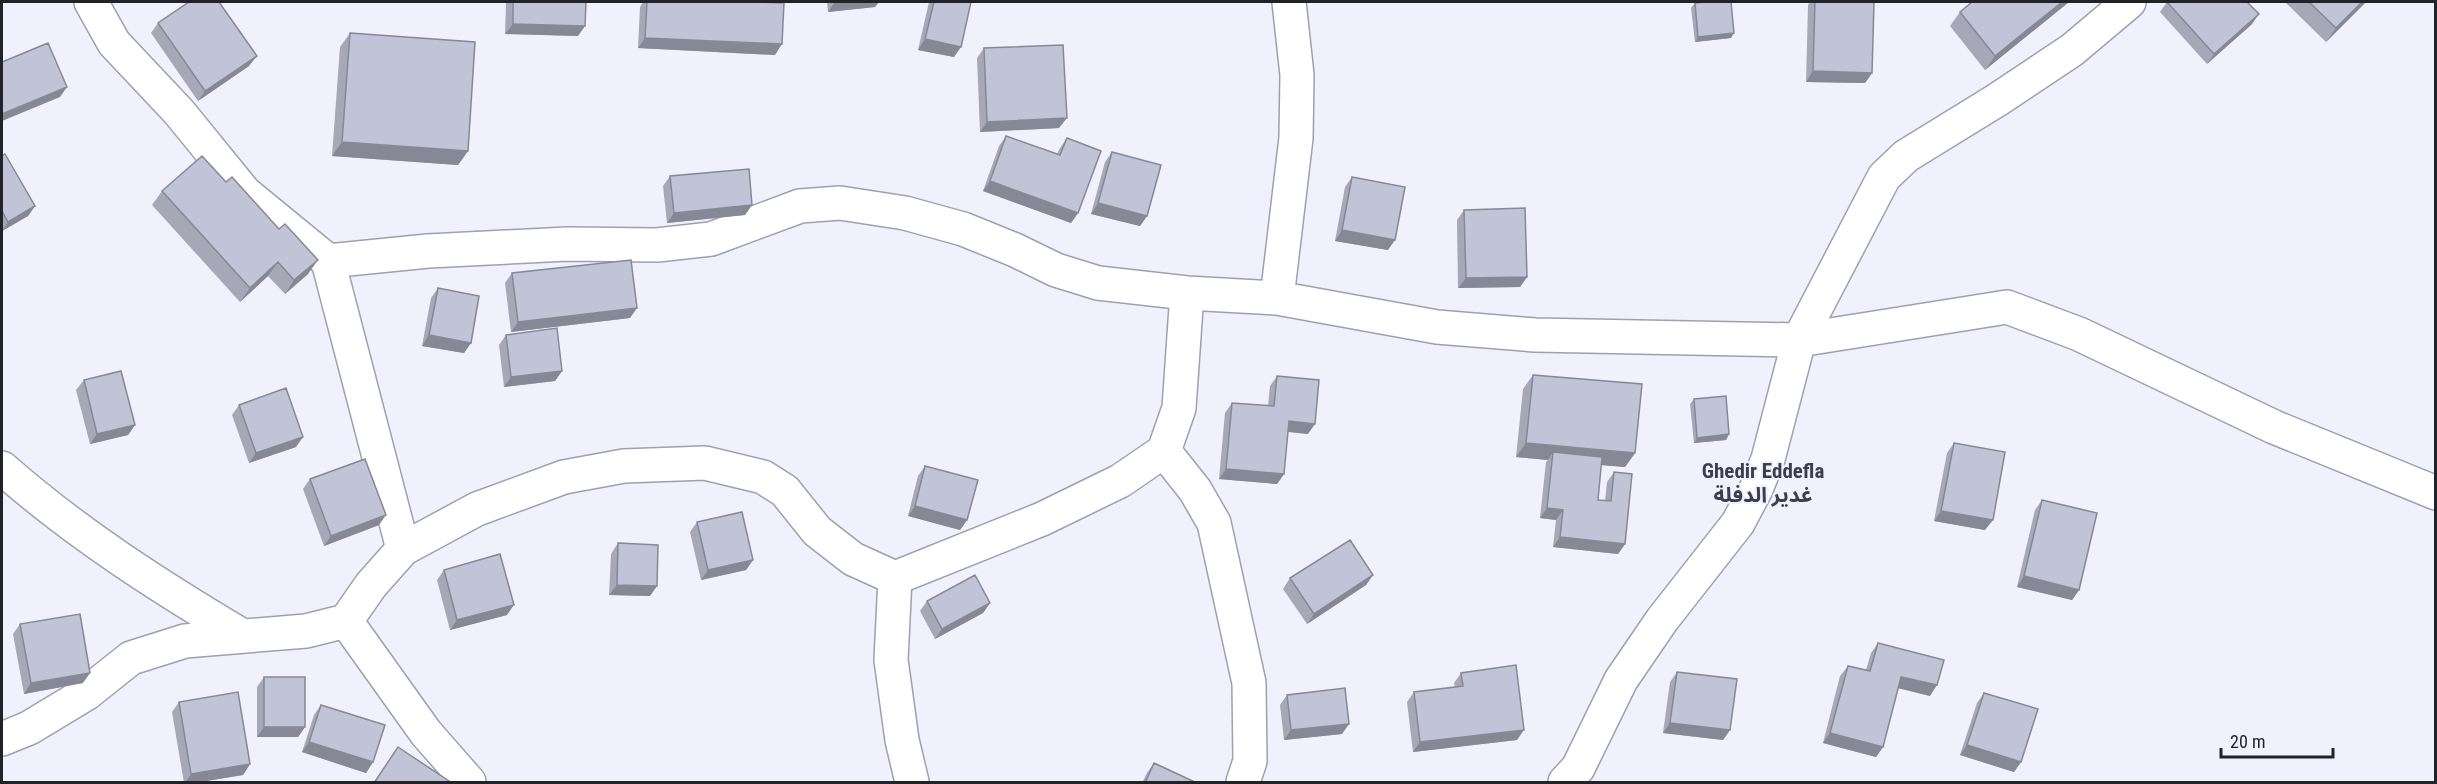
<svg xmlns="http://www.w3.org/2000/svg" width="2437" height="784" font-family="'Roboto Condensed','Noto Sans Arabic',sans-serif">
  <rect width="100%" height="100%" fill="#f0f1fc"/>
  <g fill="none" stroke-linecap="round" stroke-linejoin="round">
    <defs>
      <path id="minor" d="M 91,2 L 114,43 L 179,112 L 245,193 L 328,261 L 428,251 L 567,244 L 657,245 L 711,239 L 800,206 L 840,203 L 905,213 L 963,229 L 1015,250 L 1056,270 L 1098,283 L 1187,293 L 1277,298 L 1437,327 L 1535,335 L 1799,340 L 2007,307 L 2079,334 L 2274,427 L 2436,493
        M 1277,298 L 1296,138 L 1297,75 L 1289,2
        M 1164,451 L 1195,490 L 1214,523 L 1249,683 L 1250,761 L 1243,782
        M 2,468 C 76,533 157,585 241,635
        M 403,549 L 477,509 L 564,477 L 624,466 L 705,463 L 763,477 L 785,491 L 817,531 L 853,559 L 895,578 L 891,660 L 902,740 L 912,782
        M 895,578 L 1042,519 L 1120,481 L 1164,451 L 1179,408 L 1187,293
        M 346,621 L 426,733 L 469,782
        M 2,739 L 29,728 L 87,693 L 131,658 L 185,641 L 306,631 L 346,621 L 371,585 L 403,549 L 328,261
        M 1565,782 L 1578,768 L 1621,680 L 1662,620 L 1738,523 L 1756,489 L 1768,459 L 1799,340 L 1884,177 L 1906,156 L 1997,100 L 2072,50 L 2129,2"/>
    </defs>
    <use href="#minor" stroke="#9ea0b1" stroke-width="36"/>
    <use href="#minor" stroke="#fff" stroke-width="33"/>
  </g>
  <path fill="#a6a8b8" d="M 506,2 L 586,2 L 578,36 L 505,34 Z
    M 643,2 L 753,2 L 775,55 L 638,48 L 640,7 Z
    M 827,2 L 879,2 L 875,7 L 828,12 Z
    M 929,2 L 971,2 L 954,57 L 918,50 Z
    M 1810,2 L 1874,2 L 1872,73 L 1865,83 L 1806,82 L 1808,5 Z
    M 1972,2 L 2069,2 L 1985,70 L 1950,26 L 1960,12 Z
    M 2167,2 L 2252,24 L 2207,64 L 2160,12 Z
    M 2285,2 L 2366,2 L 2326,42 Z
    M 1695,3 L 1731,38 L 1695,42 L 1691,8 Z
    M 158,23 L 249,66 L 198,101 L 151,33 Z
    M 350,33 L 468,151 L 458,165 L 332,156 L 340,47 Z
    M 984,48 L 1059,128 L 980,132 L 977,58 Z
    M 1006,136 L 1057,154 L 1060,148 L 1067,138 L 1078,213 L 1071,223 L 983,191 L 999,146 Z
    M 1112,152 L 1147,216 L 1140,226 L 1091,214 L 1105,162 Z
    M 2,156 L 35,206 L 28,216 L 2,231 Z
    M 670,176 L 752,205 L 745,215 L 667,223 L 663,186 Z
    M 1352,177 L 1388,250 L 1335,241 L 1345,187 Z
    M 162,191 L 308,274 L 285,294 L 268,276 L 240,302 L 152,205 Z
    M 1464,210 L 1527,277 L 1520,287 L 1458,288 L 1457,220 Z
    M 512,273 L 630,318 L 511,332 L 505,283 Z
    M 438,288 L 471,343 L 464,353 L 422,346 L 431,298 Z
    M 506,335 L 562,371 L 555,381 L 504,387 L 499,345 Z
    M 1533,375 L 1635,453 L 1625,467 L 1601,465 L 1598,500 L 1605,501 L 1607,482 L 1614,472 L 1625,544 L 1618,554 L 1553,547 L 1556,520 L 1540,518 L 1546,462 L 1548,460 L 1516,457 L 1523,389 Z
    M 1277,376 L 1308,434 L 1288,432 L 1284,474 L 1277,484 L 1219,479 L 1225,413 L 1232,403 L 1268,406 L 1270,386 Z
    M 84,380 L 135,425 L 128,435 L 90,444 L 76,390 Z
    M 1694,399 L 1729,434 L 1726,440 L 1694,443 L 1690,404 Z
    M 239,405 L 296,447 L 249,463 L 232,415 Z
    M 1954,443 L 1985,530 L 1934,521 L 1947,453 Z
    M 925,466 L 967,520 L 960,530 L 908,516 L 918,476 Z
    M 310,479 L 379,525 L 324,546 L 303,489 Z
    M 2042,500 L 2079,590 L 2072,600 L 2017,587 L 2035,510 Z
    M 697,522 L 753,560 L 746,570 L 701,580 L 690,532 Z
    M 618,543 L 650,596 L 609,595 L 611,554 Z
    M 444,570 L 507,615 L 450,630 L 437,580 Z
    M 1373,575 L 1366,585 L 1307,624 L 1283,589 L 1290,578 Z
    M 927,601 L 990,603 L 983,613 L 935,639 L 920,611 Z
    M 20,624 L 83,683 L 24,694 L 13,634 Z
    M 1878,643 L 1930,696 L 1898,688 L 1883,747 L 1876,757 L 1823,743 L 1840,676 L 1848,666 L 1866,670 L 1871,653 Z
    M 1677,672 L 1730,730 L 1723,740 L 1663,733 L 1670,682 Z
    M 1461,673 L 1517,740 L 1413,752 L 1407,702 L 1414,692 L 1455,687 L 1454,683 Z
    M 264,677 L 305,727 L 298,737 L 257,737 L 257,687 Z
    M 1984,693 L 2021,762 L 2014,772 L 1960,755 L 1977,703 Z
    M 1287,695 L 1342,734 L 1284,740 L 1280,705 Z
    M 179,702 L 250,764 L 243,775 L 194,783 L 184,783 L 172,712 Z
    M 321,705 L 373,762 L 366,773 L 302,752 L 314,715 Z
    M 1154,763 L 1197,783 L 1142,783 L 1147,773 Z"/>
  <path fill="#878896" d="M 835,2 L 879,2 L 875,7 L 828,12 Z
    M 2062,2 L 2069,2 L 1985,70 L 1995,56 Z
    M 2362,2 L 2366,2 L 2326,42 L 2336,28 Z
    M 2259,14 L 2252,24 L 2207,64 L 2214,54 Z
    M 513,24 L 585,26 L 578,36 L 505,34 Z
    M 1734,33 L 1731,38 L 1695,42 L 1698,37 Z
    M 645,38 L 782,44 L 775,55 L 638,48 Z
    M 925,39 L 961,47 L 954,57 L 918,50 Z
    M 257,56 L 249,66 L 198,101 L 205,91 Z
    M 1813,71 L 1872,73 L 1865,83 L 1806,82 Z
    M 67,87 L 60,97 L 2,121 L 2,114 Z
    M 1067,118 L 1059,128 L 980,132 L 987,122 Z
    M 342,142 L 468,151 L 458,165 L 332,156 Z
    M 990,181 L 1078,213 L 1071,223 L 983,191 Z
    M 1098,203 L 1147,216 L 1140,226 L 1091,214 Z
    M 752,205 L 745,215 L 667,223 L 674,213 Z
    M 35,206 L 28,216 L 2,231 L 8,222 Z
    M 1342,230 L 1395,240 L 1388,250 L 1335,241 Z
    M 318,260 L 308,274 L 285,294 L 294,280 Z
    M 278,262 L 268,276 L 240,302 L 250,288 Z
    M 1527,277 L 1520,287 L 1458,288 L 1466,278 Z
    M 637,308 L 630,318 L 511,332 L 518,322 Z
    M 429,335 L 471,343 L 464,353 L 422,346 Z
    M 562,371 L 555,381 L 504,387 L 511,377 Z
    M 1289,421 L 1315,424 L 1308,434 L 1282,431 Z
    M 135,425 L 128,435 L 90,444 L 97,434 Z
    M 1729,434 L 1726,440 L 1694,443 L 1697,438 Z
    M 303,437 L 296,447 L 249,463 L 256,453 Z
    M 1526,443 L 1635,453 L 1625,467 L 1552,461 L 1553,452 L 1548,460 L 1516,457 Z
    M 1226,469 L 1284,474 L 1277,484 L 1219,479 Z
    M 915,506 L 967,520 L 960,530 L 908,516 Z
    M 1547,508 L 1563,510 L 1556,520 L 1540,518 Z
    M 1941,511 L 1993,520 L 1985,530 L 1934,521 Z
    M 386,515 L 379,525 L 324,546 L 331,536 Z
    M 1560,537 L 1625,544 L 1618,554 L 1553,547 Z
    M 753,560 L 746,570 L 701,580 L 708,570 Z
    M 1373,575 L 1366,585 L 1307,624 L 1314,614 Z
    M 2024,576 L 2079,590 L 2072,600 L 2017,587 Z
    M 617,585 L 657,586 L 650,596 L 609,595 Z
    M 990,603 L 983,613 L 935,639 L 942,629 Z
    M 514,605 L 507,615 L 450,630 L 457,620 Z
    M 90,673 L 83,683 L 24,694 L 31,683 Z
    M 1901,677 L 1937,685 L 1930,696 L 1894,687 Z
    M 1670,723 L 1730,730 L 1723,740 L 1663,733 Z
    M 1349,724 L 1342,734 L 1284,740 L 1291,730 Z
    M 264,727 L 305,727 L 298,737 L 257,737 Z
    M 1524,730 L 1517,740 L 1413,752 L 1420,742 Z
    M 1830,733 L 1883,747 L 1876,757 L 1823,743 Z
    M 309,742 L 373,762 L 366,773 L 302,752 Z
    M 1967,745 L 2021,762 L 2014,772 L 1960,755 Z
    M 250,764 L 243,775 L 194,783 L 185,783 L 191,774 Z"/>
  <path fill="#c1c3d6" stroke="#878896" stroke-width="1.5" d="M 189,2 L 219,2 L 257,56 L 205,91 L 158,23 Z
    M 513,2 L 586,2 L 585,26 L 513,24 Z
    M 647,2 L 753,2 L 784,3 L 782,44 L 645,38 Z
    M 934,2 L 971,2 L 961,47 L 925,39 Z
    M 1706,2 L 1731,2 L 1734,33 L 1698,37 L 1695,3 Z
    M 1815,2 L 1874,2 L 1872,73 L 1813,71 Z
    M 1972,2 L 2062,2 L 1995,56 L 1960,12 Z
    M 2167,2 L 2247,2 L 2259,14 L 2214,54 Z
    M 2309,2 L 2362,2 L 2336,28 Z
    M 350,33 L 475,42 L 468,151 L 342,142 Z
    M 48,43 L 67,87 L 2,114 L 2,62 Z
    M 1063,45 L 1067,118 L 987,122 L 984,48 Z
    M 1006,136 L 1060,155 L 1067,138 L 1101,151 L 1078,213 L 990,181 Z
    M 1112,152 L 1161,165 L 1147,216 L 1098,203 Z
    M 5,154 L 35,206 L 8,222 L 2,211 L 2,156 Z
    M 202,156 L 226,182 L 232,177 L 279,229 L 285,224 L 318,260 L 294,280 L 278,262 L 250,288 L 162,191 Z
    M 749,169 L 752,205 L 674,213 L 670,176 Z
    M 1352,177 L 1405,187 L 1395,240 L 1342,230 Z
    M 1525,208 L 1527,277 L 1466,278 L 1464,210 Z
    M 631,260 L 637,308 L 518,322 L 512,273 Z
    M 438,288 L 479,296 L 471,343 L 429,335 Z
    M 557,328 L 562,371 L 511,377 L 506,335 Z
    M 121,371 L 135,425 L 97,434 L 84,380 Z
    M 1533,375 L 1642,384 L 1635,453 L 1526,443 Z
    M 1277,376 L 1319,380 L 1315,424 L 1289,421 L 1284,474 L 1226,469 L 1232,403 L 1274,406 Z
    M 286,388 L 303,437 L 256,453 L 239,405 Z
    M 1726,396 L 1729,434 L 1697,438 L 1694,399 Z
    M 1954,443 L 2005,452 L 1993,520 L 1941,511 Z
    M 1553,452 L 1602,457 L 1598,500 L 1611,501 L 1614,472 L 1632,474 L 1625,544 L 1560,537 L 1563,510 L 1547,508 Z
    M 365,459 L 386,515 L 331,536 L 310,479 Z
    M 925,466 L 978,480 L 967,520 L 915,506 Z
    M 2042,500 L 2097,513 L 2079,590 L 2024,576 Z
    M 742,512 L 753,560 L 708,570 L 697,522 Z
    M 1350,540 L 1373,575 L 1314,614 L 1290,578 Z
    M 618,543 L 658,545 L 657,586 L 617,585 Z
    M 500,554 L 514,605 L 457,620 L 444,570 Z
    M 975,575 L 990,603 L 942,629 L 927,601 Z
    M 80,614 L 90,673 L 31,683 L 20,624 Z
    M 1878,643 L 1944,660 L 1937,685 L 1901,677 L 1883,747 L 1830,733 L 1848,666 L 1870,671 Z
    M 1516,665 L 1524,730 L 1420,742 L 1414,692 L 1463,686 L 1461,673 Z
    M 1677,672 L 1737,679 L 1730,730 L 1670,723 Z
    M 264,677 L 305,677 L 305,727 L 264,727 Z
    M 1345,688 L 1349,724 L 1291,730 L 1287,695 Z
    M 238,692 L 250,764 L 191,774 L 179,702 Z
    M 1984,693 L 2038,709 L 2021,762 L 1967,745 Z
    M 321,705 L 385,725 L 373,762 L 309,742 Z
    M 398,747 L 452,783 L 374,783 Z
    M 1154,763 L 1197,783 L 1145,783 Z"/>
  <g text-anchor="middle" stroke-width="4.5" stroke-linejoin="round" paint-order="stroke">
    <g font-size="21" font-weight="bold" fill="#3c3e4d" stroke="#f0f1fc">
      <text x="1763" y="478">Ghedir Eddefla<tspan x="1763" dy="24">غدير الدفلة</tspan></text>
    </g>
  </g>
  <rect width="2437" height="784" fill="none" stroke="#222329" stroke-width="6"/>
  <path d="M2221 748v9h112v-9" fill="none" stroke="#222329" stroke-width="3"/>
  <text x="2230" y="748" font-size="18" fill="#222329" stroke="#f0f1fc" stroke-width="4.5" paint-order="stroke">20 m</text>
</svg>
